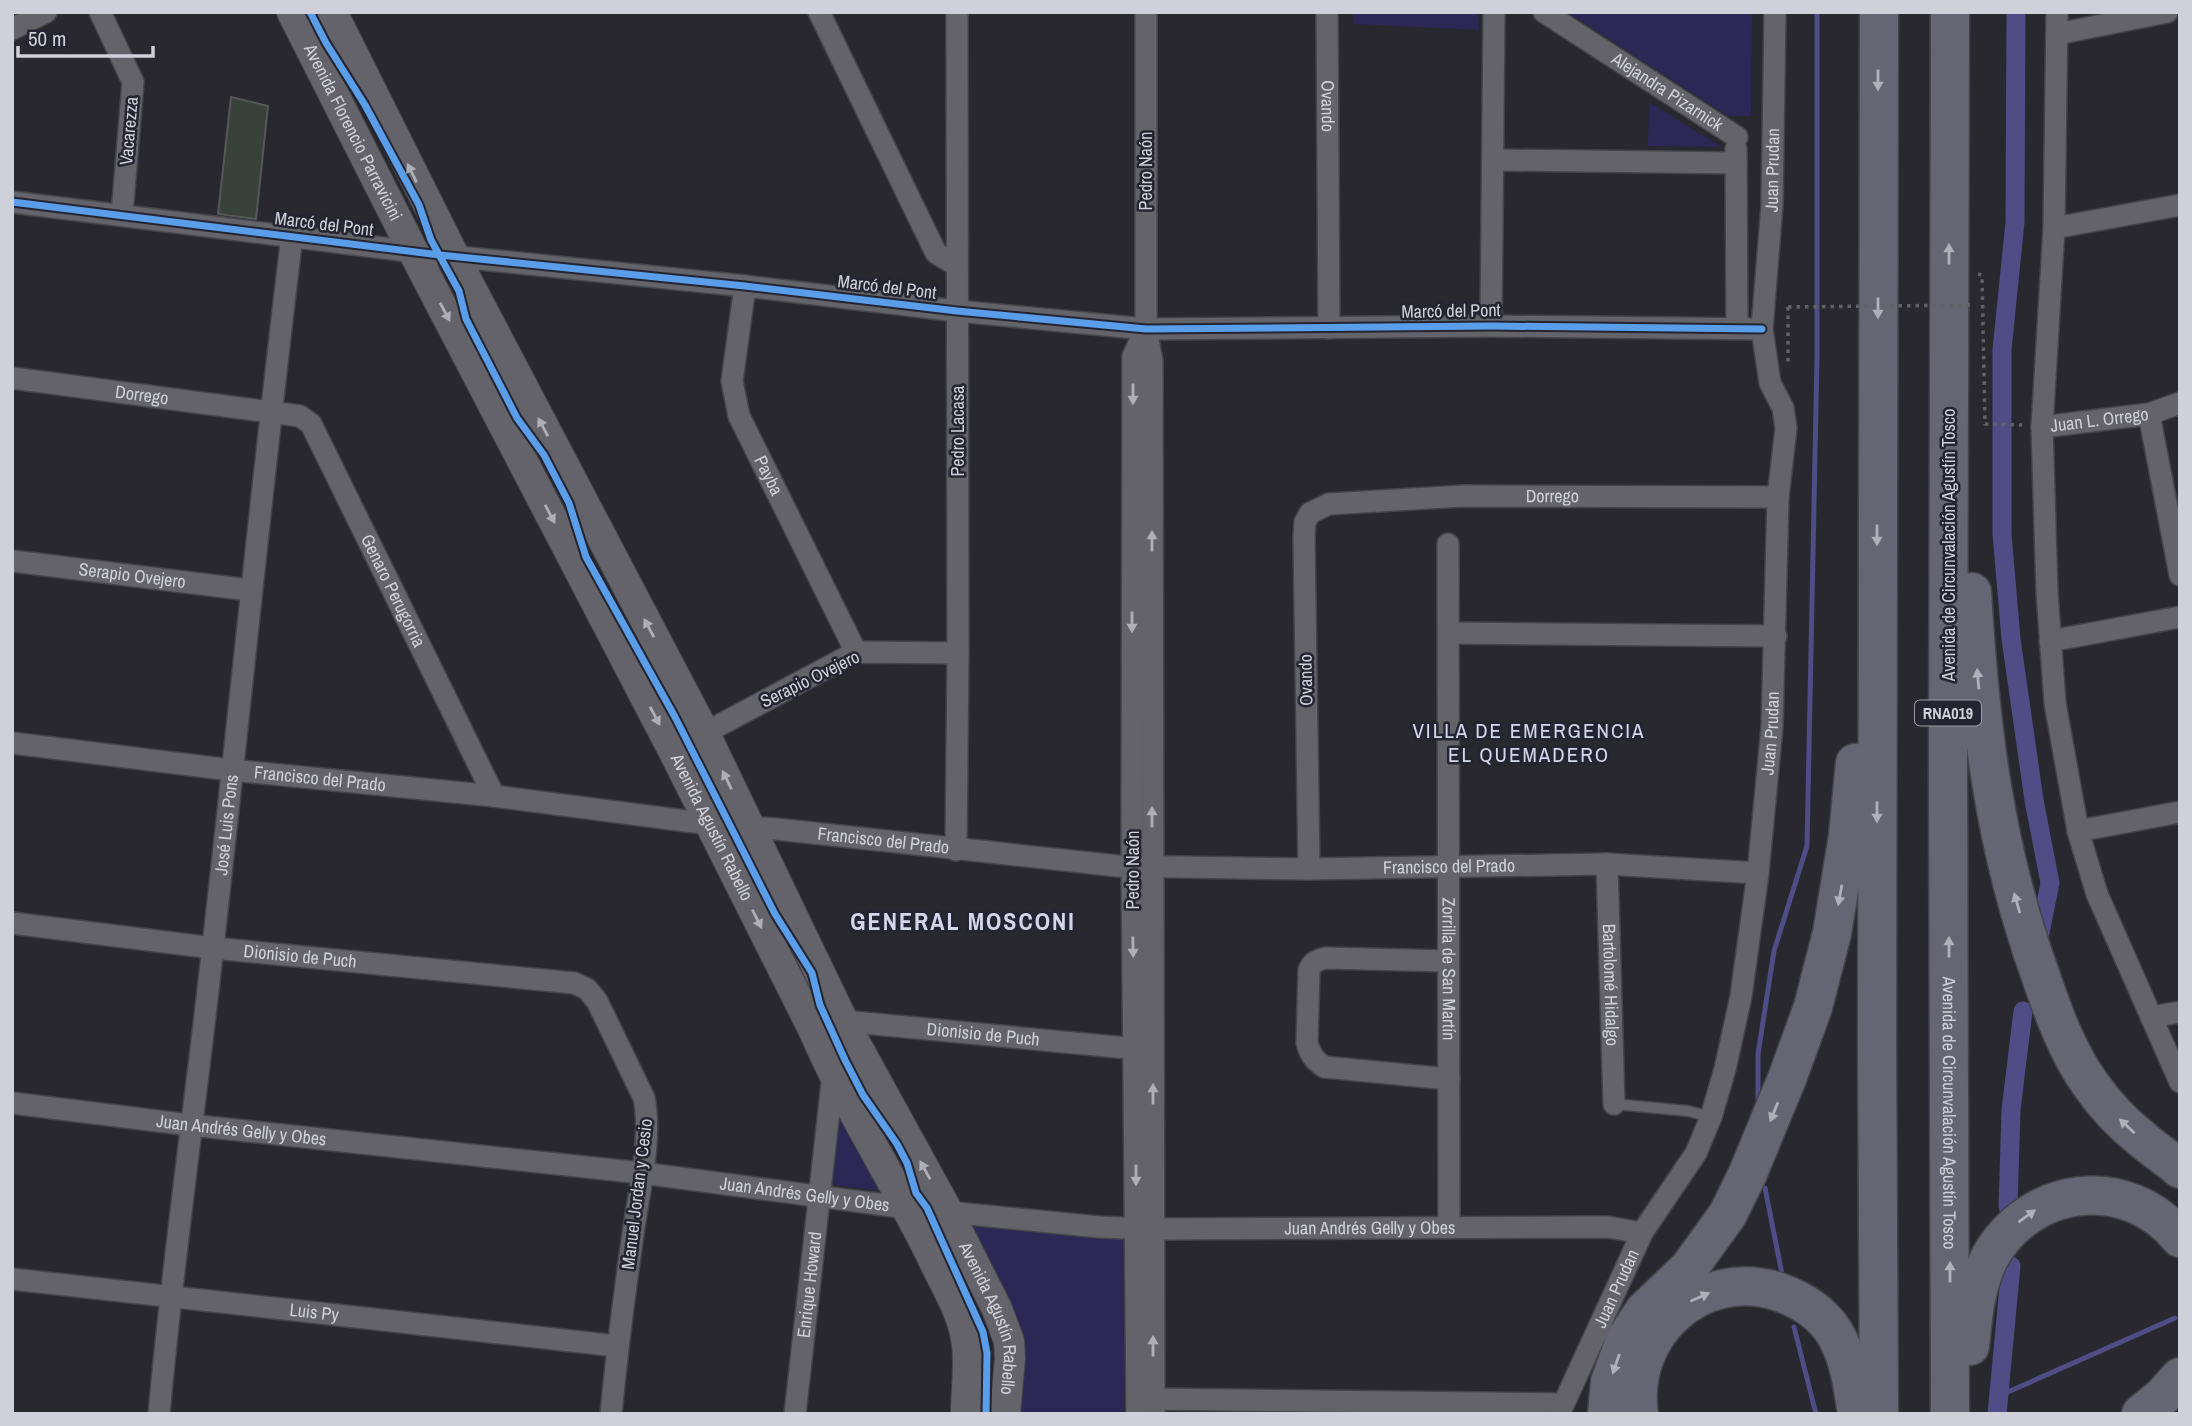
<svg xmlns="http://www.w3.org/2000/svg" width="2192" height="1426" font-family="'Archivo Narrow',sans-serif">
  <rect width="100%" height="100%" fill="#28282e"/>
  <path fill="#2c2755" d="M 1353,12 L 1478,12 L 1479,30 L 1353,24 Z
    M 1567,12 L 1752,12 L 1751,116 L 1728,116 Z
    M 1649,102 L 1722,147 L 1648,146 Z
    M 841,1101 L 888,1192 L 828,1184 Z
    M 973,1221 L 1127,1237 L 1124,1414 L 1017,1414 L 968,1226 Z"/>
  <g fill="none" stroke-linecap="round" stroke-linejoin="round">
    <path stroke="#504c85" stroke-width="5" d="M 1758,1105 L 1758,1054 L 1774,951 L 1807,846 L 1817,358 L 1817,12
      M 1765,1188 L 1782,1274
      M 1794,1327 L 1816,1414
      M 2001,1395 L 2175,1318"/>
    <path stroke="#504c85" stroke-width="19" d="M 2016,12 L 2015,222 L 2002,350 L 2002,534 L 2011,639 L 2034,800 L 2050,883 L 2040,933
      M 2008,1207 L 2011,1110 L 2023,1011
      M 1997,1414 L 2011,1266"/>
  </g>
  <path fill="#39423a" stroke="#565858" stroke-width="2" d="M 231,97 L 268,106 L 256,219 L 218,214 Z"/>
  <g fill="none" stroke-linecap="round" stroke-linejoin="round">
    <defs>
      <path id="service" d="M 1614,1104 L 1688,1111 L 1711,1117"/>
      <g id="minor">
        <path d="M 100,12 L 133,82 L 122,214"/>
        <path d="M 819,12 L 936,253 L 956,265"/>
        <path d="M 1146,12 L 1146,329 L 1152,361 L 1154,1414"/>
        <path id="s1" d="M 1327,12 L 1329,328"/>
        <path id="s2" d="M 1544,12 L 1737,137"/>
        <path d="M 2057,12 L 2054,228 L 2042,427 L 2047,593 L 2055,703 L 2078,831 L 2097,894 L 2180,1082"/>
        <path d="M 12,29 L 46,12"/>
        <path d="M 2057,34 L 2167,12"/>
        <path d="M 1736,149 L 1737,328"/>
        <path d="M 1494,160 L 1736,163"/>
        <path d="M 12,202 L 440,255 L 745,286 L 957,311 L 1146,329 L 1491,326 L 1762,329"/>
        <path d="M 2054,228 L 2180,205"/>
        <path id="s3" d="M 745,286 L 732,381 L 739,416 L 856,652"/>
        <path d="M 1491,326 L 1494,12"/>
        <path id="s4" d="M 12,378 L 300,416 L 311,424 L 494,796"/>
        <path d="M 2149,414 L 2180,575"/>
        <path id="s5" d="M 2042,427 L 2149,414 L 2180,403"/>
        <path id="s6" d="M 1448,544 L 1449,1227"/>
        <path id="s7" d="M 12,561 L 250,590"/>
        <path d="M 1449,633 L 1776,636"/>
        <path d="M 2050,641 L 2180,617"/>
        <path id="s8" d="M 12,743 L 231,770 L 494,796 L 709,824 L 776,829 L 1118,866 L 1309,869 L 1607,864 L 1758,873"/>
        <path d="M 673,750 L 856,652 L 958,653"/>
        <path d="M 2078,831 L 2180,812"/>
        <path d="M 956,850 L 958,653 L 957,12"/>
        <path id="s9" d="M 1607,864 L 1614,1104"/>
        <path id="s10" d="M 1309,869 L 1304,537 L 1305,522 L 1310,513 L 1329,504 L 1463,496 L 1778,497"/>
        <path id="s11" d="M 12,923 L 213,948 L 574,983 L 587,989 L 597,1001 L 644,1098 C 652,1137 640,1187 634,1227 C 625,1289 617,1351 611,1414"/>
        <path d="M 1447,961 L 1326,958 C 1318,960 1313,961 1309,970 L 1307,1043 C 1310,1054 1314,1060 1324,1067 L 1449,1079"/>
        <path d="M 2151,1017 L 2180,1012"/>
        <path id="s12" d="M 835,1023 L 843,1021 L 1148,1050"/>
        <path id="s13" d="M 12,1103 L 190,1125 L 642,1173 L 908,1208 L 1099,1227 L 1153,1229 L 1608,1227 L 1642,1233"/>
        <path id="s14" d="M 12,1279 L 617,1346"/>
        <path d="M 1154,1399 L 1563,1404"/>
        <path id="s15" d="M 159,1414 C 173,1257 196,1102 213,946 C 240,709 263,472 292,236"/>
        <path id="s16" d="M 795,1414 L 833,1074"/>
        <path d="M 1137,1414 L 1132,867 L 1133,356 L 1146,329"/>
        <path id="s17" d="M 1559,1414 L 1642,1233 L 1696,1153 L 1711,1117 L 1725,1069 L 1741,996 L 1758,873 L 1772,727 L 1778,497 L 1786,428 L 1783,408 L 1770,383 L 1762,329 L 1772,205 L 1775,12"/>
      </g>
      <g id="secondary">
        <path id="s18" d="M 292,12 L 413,251 L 673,750 L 814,1031 C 848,1110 896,1182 933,1259 C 944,1283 960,1308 965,1333 C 971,1359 966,1388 966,1414"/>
        <path id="s19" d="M 332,12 L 454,256 L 704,732 L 843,1021 L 948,1212 L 997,1309 L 1009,1341 L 1010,1358 L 1005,1414"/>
      </g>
      <g id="motorway">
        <path d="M 1879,12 L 1877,1041 L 1879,1414"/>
        <path id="s20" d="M 1950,12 L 1948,777 L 1950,1414"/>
        <path d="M 1972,592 C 1980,726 1994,846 2040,974 C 2053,1012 2067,1052 2091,1085 C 2105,1105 2123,1124 2142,1139 C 2154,1150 2168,1158 2180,1169"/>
        <path d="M 1970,1346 C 1973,1315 1976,1284 1990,1257 C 2030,1185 2127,1173 2180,1238"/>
        <path d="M 1607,1414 L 1610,1382 L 1625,1340 L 1644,1311 L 1689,1268 L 1728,1214 L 1748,1173 L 1788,1076 L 1813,1007 L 1832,933 L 1848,836 L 1855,763"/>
        <path d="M 1639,1414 C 1627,1334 1701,1266 1779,1292 C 1802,1300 1821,1312 1834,1332 C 1849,1356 1853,1387 1857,1414"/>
        <path d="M 2141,1414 L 2163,1396 L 2180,1377"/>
      </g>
    </defs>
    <use href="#service" stroke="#43434a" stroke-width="13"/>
    <use href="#minor" stroke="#43434a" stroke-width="24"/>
    <use href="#secondary" stroke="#43434a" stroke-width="32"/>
    <use href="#motorway" stroke="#43434a" stroke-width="41"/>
    <path stroke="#616167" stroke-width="3.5" stroke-dasharray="3.5 5" stroke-linecap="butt" d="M 1978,274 L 1982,275 L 1985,424 L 2022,425
      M 1788,307 L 1788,365"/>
    <use href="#service" stroke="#636369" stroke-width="10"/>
    <use href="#minor" stroke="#636369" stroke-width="21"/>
    <use href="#secondary" stroke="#636369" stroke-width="30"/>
    <use href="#motorway" stroke="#666574" stroke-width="38"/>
    <path stroke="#616167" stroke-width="3.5" stroke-dasharray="3.5 5" stroke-linecap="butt" d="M 1788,307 L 1974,305"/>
    <defs>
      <path id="cycleway" d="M 310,12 L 326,43 L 365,105 L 419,205 L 431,240 L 459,291 L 466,319 L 517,418 L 544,455 L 569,503 L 586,557 L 675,717 L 775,914 L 812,973 L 820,1005 L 845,1060 L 863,1095 L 897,1144 L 907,1163 L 916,1193 L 927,1208 L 983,1332 L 987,1353 L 986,1414
        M 12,202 L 440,255 L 745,286 L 957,311 L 1146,329 L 1491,326 L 1762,329"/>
    </defs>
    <use href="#cycleway" stroke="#242432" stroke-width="11"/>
    <use href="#cycleway" stroke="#5a9eea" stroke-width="7"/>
  </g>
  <defs><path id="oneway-solid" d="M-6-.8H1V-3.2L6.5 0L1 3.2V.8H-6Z" transform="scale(1.75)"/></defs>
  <g fill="#b0b0bb">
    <use href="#oneway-solid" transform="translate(1878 80) rotate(90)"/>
    <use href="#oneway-solid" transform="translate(1949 254) rotate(-90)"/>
    <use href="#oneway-solid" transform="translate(1878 308) rotate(90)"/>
    <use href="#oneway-solid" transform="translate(1877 535) rotate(90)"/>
    <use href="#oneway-solid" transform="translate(1978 679) rotate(-95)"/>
    <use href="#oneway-solid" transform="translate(1877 812) rotate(90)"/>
    <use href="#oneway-solid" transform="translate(1840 895) rotate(100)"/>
    <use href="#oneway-solid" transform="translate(2017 903) rotate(-106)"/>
    <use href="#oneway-solid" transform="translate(1949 947) rotate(-90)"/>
    <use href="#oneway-solid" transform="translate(1774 1112) rotate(112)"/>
    <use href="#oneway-solid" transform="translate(2127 1126) rotate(-137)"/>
    <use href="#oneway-solid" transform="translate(2027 1216) rotate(-36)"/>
    <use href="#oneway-solid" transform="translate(1950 1272) rotate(-90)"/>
    <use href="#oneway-solid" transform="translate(1700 1297) rotate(-24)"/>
    <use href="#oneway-solid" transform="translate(1616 1364) rotate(109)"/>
  </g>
  <g fill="#afafb8">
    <use href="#oneway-solid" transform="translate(412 173) rotate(-116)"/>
    <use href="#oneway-solid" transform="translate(445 312) rotate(62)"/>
    <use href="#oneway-solid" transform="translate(1133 394) rotate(90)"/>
    <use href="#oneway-solid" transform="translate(543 427) rotate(-118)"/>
    <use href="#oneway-solid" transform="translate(550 514) rotate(62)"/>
    <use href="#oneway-solid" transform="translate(1152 541) rotate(-90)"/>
    <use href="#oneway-solid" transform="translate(1132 622) rotate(90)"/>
    <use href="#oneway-solid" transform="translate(649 628) rotate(-118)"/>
    <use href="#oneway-solid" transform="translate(655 716) rotate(62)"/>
    <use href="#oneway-solid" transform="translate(727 780) rotate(-116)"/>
    <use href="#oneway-solid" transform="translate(1152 817) rotate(-90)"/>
    <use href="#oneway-solid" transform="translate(757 919) rotate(63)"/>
    <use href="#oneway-solid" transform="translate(1133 947) rotate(89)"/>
    <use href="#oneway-solid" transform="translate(1153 1094) rotate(-90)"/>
    <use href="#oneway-solid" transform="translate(925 1170) rotate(-119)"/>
    <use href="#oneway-solid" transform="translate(1136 1175) rotate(90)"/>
    <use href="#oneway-solid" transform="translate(1153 1346) rotate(-90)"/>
  </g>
  <g text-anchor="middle" stroke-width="5" stroke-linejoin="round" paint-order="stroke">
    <rect fill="#242432" stroke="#9c9ca8" stroke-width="2" x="1915" y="700.5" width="66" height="25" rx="5"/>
    <g font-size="16" font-weight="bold" fill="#d0d0da">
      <text x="1948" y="719">RNA019</text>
    </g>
    <g font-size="18" fill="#d0d0da" stroke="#242432">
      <text dy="6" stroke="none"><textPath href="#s2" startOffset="147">Alejandra Pizarnick</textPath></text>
      <text dy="6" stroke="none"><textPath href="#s1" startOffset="94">Ovando</textPath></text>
      <text transform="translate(129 131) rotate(-85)" y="6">Vacarezza</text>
      <text dy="6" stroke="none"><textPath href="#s18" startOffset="135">Avenida Florencio Parravicini</textPath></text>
      <text dy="6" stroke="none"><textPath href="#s17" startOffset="1292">Juan Prudan</textPath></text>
      <text transform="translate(1146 171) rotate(-90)" y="6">Pedro Naón</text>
      <text transform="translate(324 224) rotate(7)" y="6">Marcó del Pont</text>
      <text transform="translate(887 287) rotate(7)" y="6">Marcó del Pont</text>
      <text transform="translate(1451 311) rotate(-1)" y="6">Marcó del Pont</text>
      <text dy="6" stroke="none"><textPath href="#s4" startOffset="131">Dorrego</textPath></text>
      <text dy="6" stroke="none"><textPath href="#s5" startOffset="58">Juan L. Orrego</textPath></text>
      <text transform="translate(958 431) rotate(-90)" y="6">Pedro Lacasa</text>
      <text dy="6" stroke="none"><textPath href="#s3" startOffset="198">Payba</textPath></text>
      <text dy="6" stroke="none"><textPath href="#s10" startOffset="602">Dorrego</textPath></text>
      <text transform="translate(1949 545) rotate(-90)" y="6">Avenida de Circunvalación Agustín Tosco</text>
      <text dy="6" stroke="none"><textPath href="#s7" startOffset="121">Serapio Ovejero</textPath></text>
      <text dy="6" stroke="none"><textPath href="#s4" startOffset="490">Genaro Perugorria</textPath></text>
      <text transform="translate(810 679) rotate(-26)" y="6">Serapio Ovejero</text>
      <text transform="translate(1306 680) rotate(-91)" y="6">Ovando</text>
      <text dy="6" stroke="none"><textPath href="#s17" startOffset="724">Juan Prudan</textPath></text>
      <text dy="6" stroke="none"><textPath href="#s8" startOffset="310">Francisco del Prado</textPath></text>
      <text dy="6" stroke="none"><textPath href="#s15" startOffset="593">José Luis Pons</textPath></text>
      <text dy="6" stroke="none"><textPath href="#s18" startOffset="917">Avenida Agustín Rabello</textPath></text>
      <text dy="6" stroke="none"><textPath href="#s8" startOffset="877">Francisco del Prado</textPath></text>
      <text dy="6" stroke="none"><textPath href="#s8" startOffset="1444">Francisco del Prado</textPath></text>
      <text transform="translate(1133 870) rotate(-90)" y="6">Pedro Naón</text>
      <text dy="6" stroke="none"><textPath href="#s11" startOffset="290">Dionisio de Puch</textPath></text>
      <text dy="6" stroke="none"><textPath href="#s6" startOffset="425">Zorrilla de San Martín</textPath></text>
      <text dy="6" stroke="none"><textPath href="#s9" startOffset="121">Bartolomé Hidalgo</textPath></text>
      <text dy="6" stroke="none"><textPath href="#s12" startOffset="149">Dionisio de Puch</textPath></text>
      <text dy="6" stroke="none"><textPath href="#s20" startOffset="1101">Avenida de Circunvalación Agustín Tosco</textPath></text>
      <text dy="6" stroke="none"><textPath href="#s13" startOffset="231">Juan Andrés Gelly y Obes</textPath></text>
      <text transform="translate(637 1194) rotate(-83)" y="6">Manuel Jordan y Cesio</text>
      <text dy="6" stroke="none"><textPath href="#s13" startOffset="798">Juan Andrés Gelly y Obes</textPath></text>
      <text dy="6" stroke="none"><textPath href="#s13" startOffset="1365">Juan Andrés Gelly y Obes</textPath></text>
      <text dy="6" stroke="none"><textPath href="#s16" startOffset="130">Enrique Howard</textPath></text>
      <text dy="6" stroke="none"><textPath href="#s17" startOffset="138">Juan Prudan</textPath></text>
      <text dy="6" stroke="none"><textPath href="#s14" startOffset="304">Luis Py</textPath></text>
      <text dy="6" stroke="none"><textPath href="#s19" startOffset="1465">Avenida Agustín Rabello</textPath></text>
    </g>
    <g font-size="21" letter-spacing="2" fill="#d5d6e9" stroke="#242432">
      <text x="1529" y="738">VILLA DE EMERGENCIA<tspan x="1529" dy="24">EL QUEMADERO</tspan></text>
    </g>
    <g font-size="24" font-weight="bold" letter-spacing="2" fill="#d5d6e9" stroke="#242432">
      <text x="963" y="930">GENERAL MOSCONI</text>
    </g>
  </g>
  <rect width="2192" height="1426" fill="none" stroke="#d0d0da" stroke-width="28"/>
  <path d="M18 46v10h135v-10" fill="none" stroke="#d0d0da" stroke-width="3.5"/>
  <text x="28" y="46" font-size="21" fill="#d0d0da" stroke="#242432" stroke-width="5" paint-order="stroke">50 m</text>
</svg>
